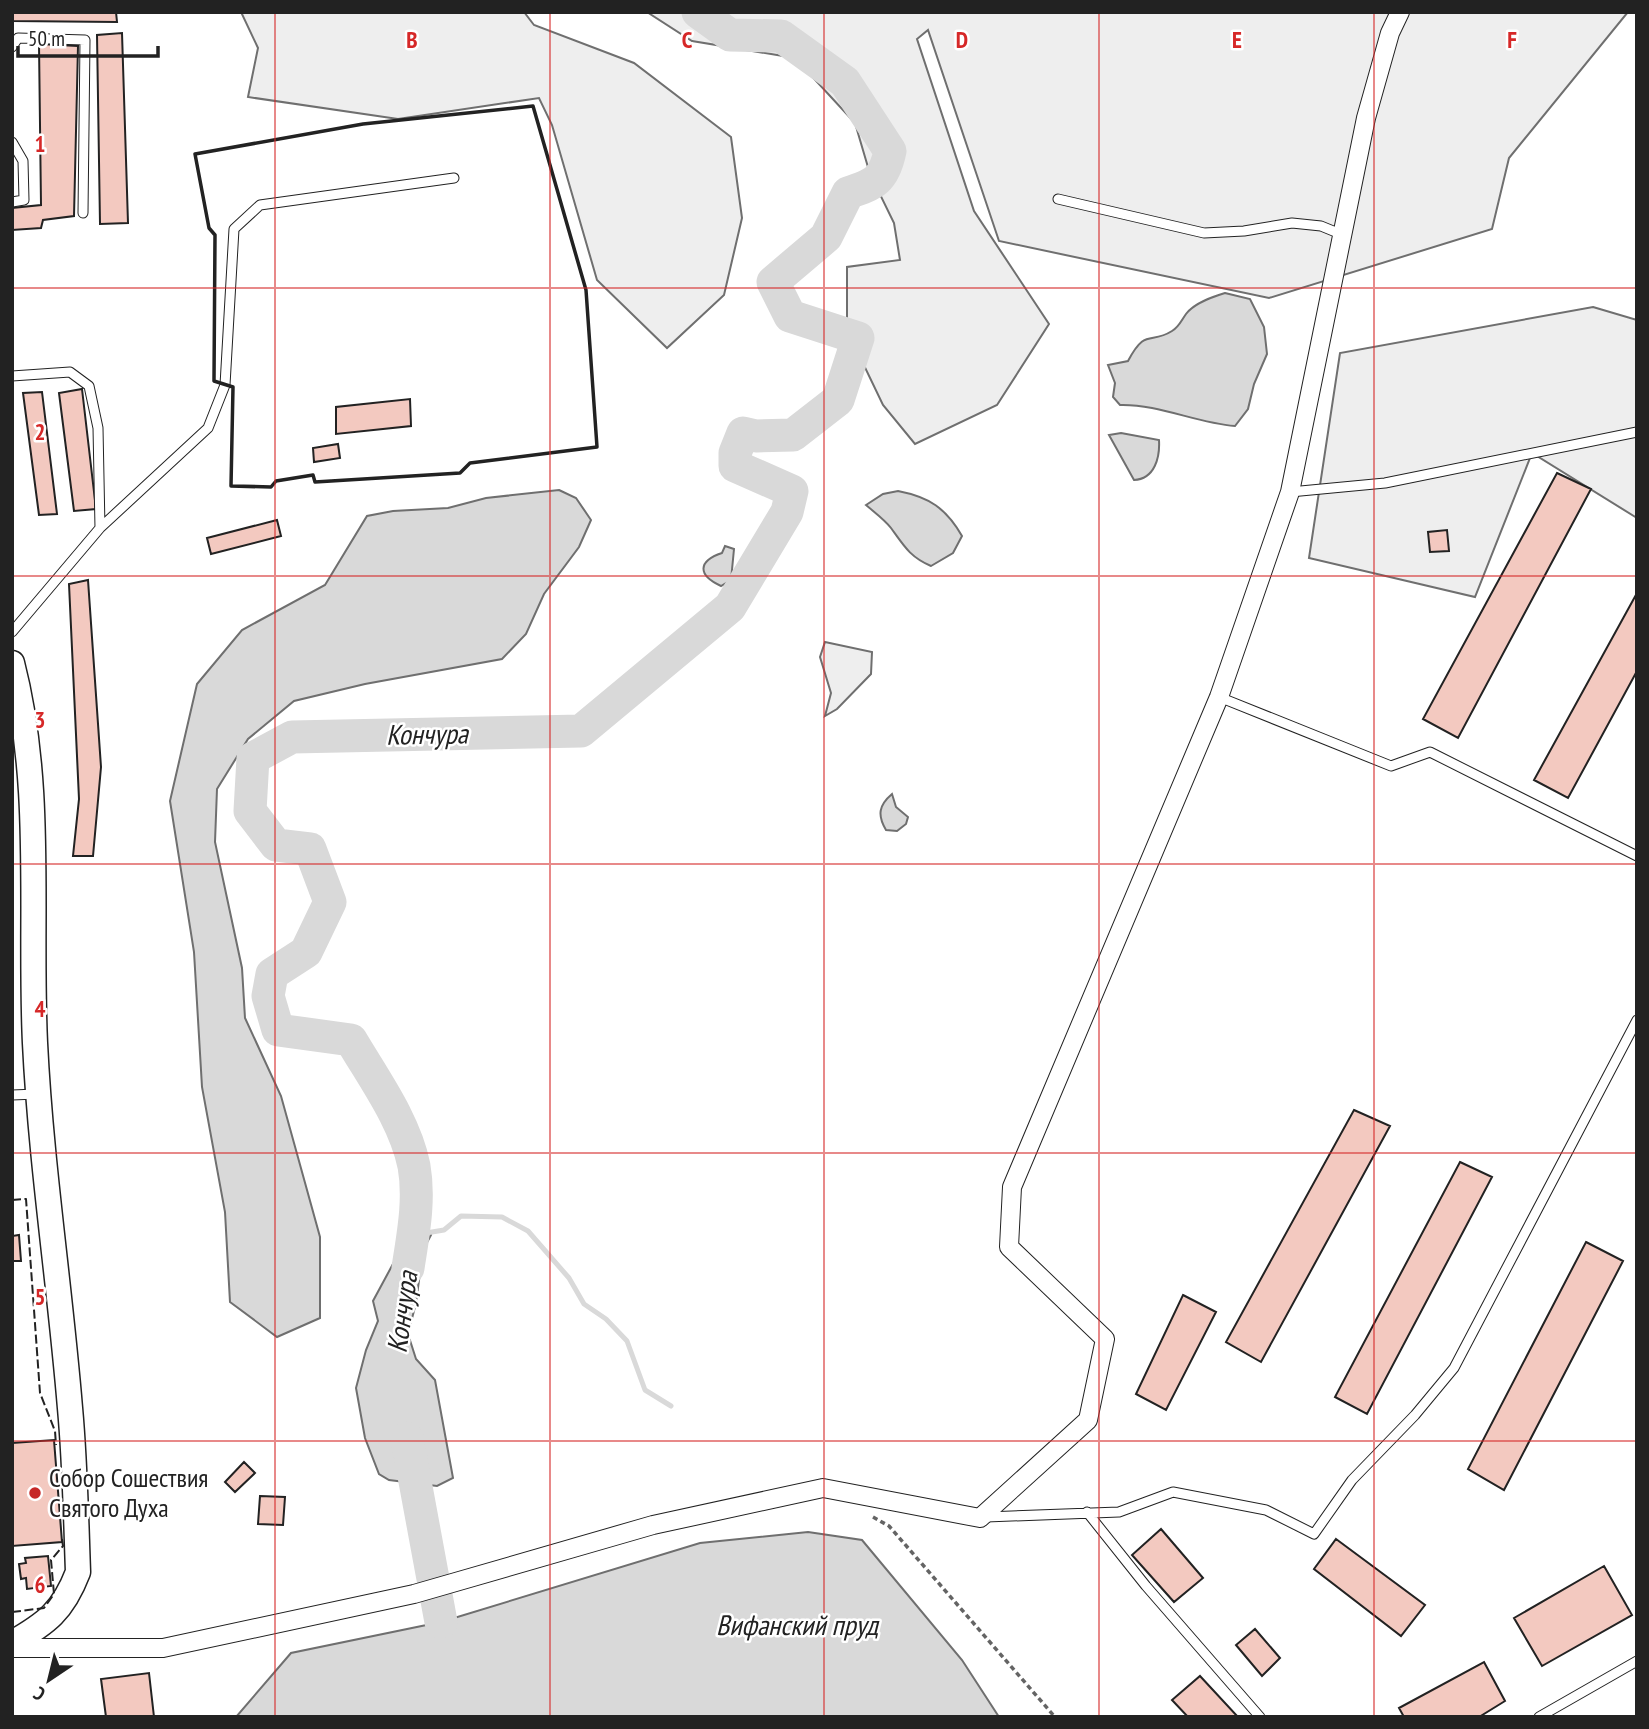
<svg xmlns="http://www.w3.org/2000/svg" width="1649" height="1729" font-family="'PT Sans Narrow',sans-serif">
  <rect width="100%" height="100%" fill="#fff"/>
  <path fill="#eee" stroke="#6f6f6f" stroke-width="2" d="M 241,12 L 524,12 L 534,25 L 634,63 L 731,137 L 742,218 L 724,295 L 667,348 L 597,280 L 552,125 L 539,98 L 398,119 L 248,97 L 258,48 Z
    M 647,12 L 1628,12 L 1509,158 L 1492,229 L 1269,298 L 999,241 L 928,30 L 917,39 L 974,211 L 1049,324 L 997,405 L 915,444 L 883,405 L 847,330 L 847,267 L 900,260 L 894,223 L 870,174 L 855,123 L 795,58 L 692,41 Z
    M 1593,307 L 1637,320 L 1637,518 L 1532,453 L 1475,597 L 1309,558 L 1340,353 Z
    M 825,642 L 872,652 L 871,674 L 837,709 L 825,716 L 831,693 L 820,657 Z"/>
  <path fill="#d9d9d9" stroke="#6f6f6f" stroke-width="2" d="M 1225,293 L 1250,299 L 1264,327 L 1267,354 L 1254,384 L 1248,409 L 1235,426 C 1196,423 1159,404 1120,405 L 1113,397 L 1115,383 L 1108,365 L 1128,361 C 1146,327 1150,345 1172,331 C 1179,327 1181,321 1186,314 C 1194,303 1212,297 1225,293 Z
    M 1121,433 L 1159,440 C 1160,457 1155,479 1134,480 L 1109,435 Z
    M 559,490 L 576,498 L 591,520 L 579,547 L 544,594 L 526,634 L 502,659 L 365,684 L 294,701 L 248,739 L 217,789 L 215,842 L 242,968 L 245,1018 L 281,1096 L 320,1237 L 320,1318 L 277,1337 L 230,1302 L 225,1212 L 202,1087 L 194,952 L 170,801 L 197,684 L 242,630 L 325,585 L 367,516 L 393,511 L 448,508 L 486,498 Z
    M 898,491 C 929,497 946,508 962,536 L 953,553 L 931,566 C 910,557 904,546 891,528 C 885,520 874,512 866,505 L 883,494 Z
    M 725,546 L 734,549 L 731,580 L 721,586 C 697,575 698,561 722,553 Z
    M 892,794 L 896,807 L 908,817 L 906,824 L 897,831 L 886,830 C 877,815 879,805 892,794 Z
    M 415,1223 L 431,1235 L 423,1250 L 416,1303 L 408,1334 L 416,1359 L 435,1380 L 453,1478 L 437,1486 L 389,1480 L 379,1474 L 365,1438 L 356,1388 L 366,1350 L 378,1321 L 373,1301 Z
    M 808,1532 L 862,1540 L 962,1660 L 999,1717 L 236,1717 L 291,1653 L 441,1622 L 700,1543 Z"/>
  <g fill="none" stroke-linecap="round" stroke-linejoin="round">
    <path stroke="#d9d9d9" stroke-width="5" d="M 426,1233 L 444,1230 L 461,1216 L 502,1217 L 528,1231 L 569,1278 L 584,1304 L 606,1319 L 627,1341 L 645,1390 L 671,1406"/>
    <path stroke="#d9d9d9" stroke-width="33" d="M 408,1268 C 413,1235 420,1200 414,1166 C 405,1121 374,1079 351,1040 L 278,1030 L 268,996 L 272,974 L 306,952 L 330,902 L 310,849 L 276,845 L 250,811 L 253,758 L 292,737 L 581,731 L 730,607 L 787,512 L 792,491 L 735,466 L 735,453 L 743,433 L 756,436 L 793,435 L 838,400 L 858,338 L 790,316 L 773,282 L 826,237 L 848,193 C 875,184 884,180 890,151 L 845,82 L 781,36 L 730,35 L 698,12
      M 407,1438 L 441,1622"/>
  </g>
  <path fill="#f3c9c0" stroke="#222" stroke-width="2" d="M 12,12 L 116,12 L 117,22 L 12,21 Z
    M 122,33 L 128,223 L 100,224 L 97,35 Z
    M 39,44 L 78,46 L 74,216 L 43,220 L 41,228 L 12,230 L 12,208 L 41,205 Z
    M 82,389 L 96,509 L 74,511 L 59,393 Z
    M 42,392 L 57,514 L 39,515 L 23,393 Z
    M 410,399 L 411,426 L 336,434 L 336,407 Z
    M 338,444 L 340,458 L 314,462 L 313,448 Z
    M 1557,473 L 1591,489 L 1458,738 L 1423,719 Z
    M 277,520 L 281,536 L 211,554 L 207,538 Z
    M 1447,530 L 1449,551 L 1430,552 L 1428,532 Z
    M 88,580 L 101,767 L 93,856 L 73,856 L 79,799 L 69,584 Z
    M 1637,593 L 1637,671 L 1568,798 L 1534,780 Z
    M 1354,1110 L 1390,1126 L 1261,1362 L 1226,1342 Z
    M 1460,1162 L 1492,1177 L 1367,1414 L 1335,1397 Z
    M 19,1235 L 21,1261 L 12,1261 L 12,1236 Z
    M 1586,1242 L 1623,1261 L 1504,1490 L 1468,1469 Z
    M 1183,1295 L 1216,1312 L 1166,1410 L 1136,1394 Z
    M 54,1440 L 62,1542 L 12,1546 L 12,1443 Z
    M 244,1462 L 255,1473 L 235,1492 L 225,1482 Z
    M 260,1496 L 285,1497 L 283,1525 L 258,1524 Z
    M 1161,1529 L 1203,1578 L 1174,1602 L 1132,1555 Z
    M 1336,1539 L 1425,1605 L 1401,1636 L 1314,1569 Z
    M 48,1556 L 51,1586 L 27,1589 L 26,1578 L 21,1579 L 19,1564 L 26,1563 L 25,1558 Z
    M 1604,1566 L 1632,1615 L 1542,1666 L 1514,1618 Z
    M 1255,1629 L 1280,1658 L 1262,1676 L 1236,1645 Z
    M 1484,1662 L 1505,1701 L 1479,1717 L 1404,1717 L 1399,1708 Z
    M 149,1673 L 154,1717 L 106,1717 L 101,1679 Z
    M 1200,1676 L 1238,1717 L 1188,1717 L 1172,1700 Z"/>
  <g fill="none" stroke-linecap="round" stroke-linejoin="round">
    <defs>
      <path id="lane" d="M 12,47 L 18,38 L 85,40 L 83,213
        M 12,142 L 23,161 L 24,200 L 12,202
        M 1058,199 L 1204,233 L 1244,231 L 1292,223 L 1321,226 L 1343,235
        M 12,376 L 70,372 L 89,386 L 98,428 L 100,528 L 208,428 L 225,385 L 234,229 L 260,205 L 454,178
        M 1290,492 L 1385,483 L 1637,432
        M 12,632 L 100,528
        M 1219,697 L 1391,766 L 1430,752 L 1637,856
        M 12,1095 L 37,1094
        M 1087,1512 L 1146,1586 L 1260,1717
        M 986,1517 L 1119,1512 L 1173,1492 L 1266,1510 L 1314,1534 L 1352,1480 L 1415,1415 L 1454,1368 L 1637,1020
        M 1539,1717 L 1637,1661"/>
      <path id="street" d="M 12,1648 L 163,1648 L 414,1594 L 653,1525 L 823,1488 L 980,1518 L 1088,1420 L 1105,1339 L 1009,1247 L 1012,1187 L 1219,697 L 1290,492 L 1366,118 L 1390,33 L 1400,12"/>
      <path id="secondary" d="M 12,663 C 44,787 29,917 35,1043 C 41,1165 60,1286 70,1408 C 75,1462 76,1517 78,1572 C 63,1611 47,1623 12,1643"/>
    </defs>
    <use href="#lane" stroke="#222" stroke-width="11"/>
    <use href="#street" stroke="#222" stroke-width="20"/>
    <use href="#secondary" stroke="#222" stroke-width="27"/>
    <path stroke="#646464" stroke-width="3.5" stroke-dasharray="5 3.5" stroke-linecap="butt" d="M 873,1517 L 889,1526 L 1055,1717"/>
    <use href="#lane" stroke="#fff" stroke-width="9"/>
    <use href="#street" stroke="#fff" stroke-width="18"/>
    <use href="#secondary" stroke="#fff" stroke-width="24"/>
    <path stroke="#222" stroke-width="2" stroke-dasharray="9 3.5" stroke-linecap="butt" d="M 12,1200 L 26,1199 L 40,1393 L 55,1431 L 56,1445
      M 12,1612 L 44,1608 L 54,1594 L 51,1560 L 63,1546 L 62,1539"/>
    <path stroke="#222" stroke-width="3.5" d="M 533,106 L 586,290 L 597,447 L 470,463 L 460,473 L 315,482 L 313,475 L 276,481 L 271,487 L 231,486 L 233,387 L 214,381 L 215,235 L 209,228 L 195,154 L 363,124 Z"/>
  </g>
  <path fill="none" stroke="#d62828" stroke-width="2" stroke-opacity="0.55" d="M 275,12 L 275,1717M 550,12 L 550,1717M 824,12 L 824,1717M 1099,12 L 1099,1717M 1374,12 L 1374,1717M 12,288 L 1637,288M 12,576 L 1637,576M 12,864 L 1637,864M 12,1153 L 1637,1153M 12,1441 L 1637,1441"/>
  <circle fill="#c62828" stroke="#fff" stroke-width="2.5" cx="35" cy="1493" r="7"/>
  <g text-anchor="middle" stroke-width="5" stroke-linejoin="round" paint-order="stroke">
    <g font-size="26" fill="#222" stroke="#fff" text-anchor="start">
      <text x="49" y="1487">Собор Сошествия<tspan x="49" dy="30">Святого Духа</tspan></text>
    </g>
    <g font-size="28" font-style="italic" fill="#222" stroke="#fff">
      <text transform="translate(427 734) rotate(-1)" y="10">Кончура</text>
      <text transform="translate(402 1312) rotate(-82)" y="10">Кончура</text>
      <text x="797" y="1635">Вифанский пруд</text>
    </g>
  </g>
  <g font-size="23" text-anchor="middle" font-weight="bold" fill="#d62828" stroke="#fff" stroke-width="5" stroke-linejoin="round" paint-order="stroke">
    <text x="412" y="48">B</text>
    <text x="687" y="48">C</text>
    <text x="962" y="48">D</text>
    <text x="1237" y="48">E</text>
    <text x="1512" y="48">F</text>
    <text x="40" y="152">1</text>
    <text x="40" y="440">2</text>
    <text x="40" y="728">3</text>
    <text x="40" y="1017">4</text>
    <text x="40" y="1305">5</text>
    <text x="40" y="1593">6</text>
  </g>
  <rect width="1649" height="1729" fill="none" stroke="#222222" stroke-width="28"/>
  <g transform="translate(49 1680) rotate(215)" stroke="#ffffff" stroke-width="5" paint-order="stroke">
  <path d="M0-5L12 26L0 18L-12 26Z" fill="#222222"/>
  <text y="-10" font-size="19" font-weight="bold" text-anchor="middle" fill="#222222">С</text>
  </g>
  <path d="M18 46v10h140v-10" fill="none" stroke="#222222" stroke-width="3.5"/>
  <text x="28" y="46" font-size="21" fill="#222222" stroke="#ffffff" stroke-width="5" paint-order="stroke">50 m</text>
</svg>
